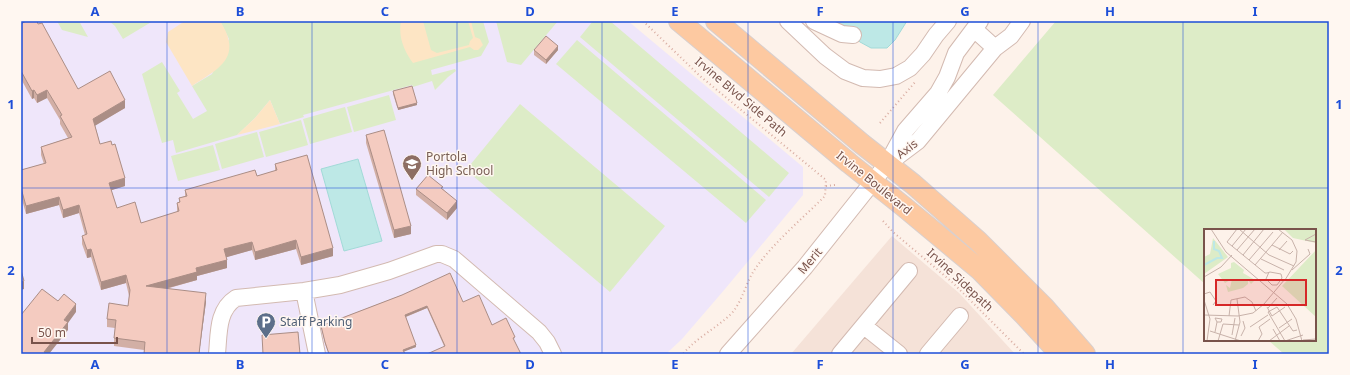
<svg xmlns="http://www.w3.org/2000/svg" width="1350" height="375" font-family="'Noto Sans',sans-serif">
  <rect width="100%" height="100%" fill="#fdf2ea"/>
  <path fill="#f5e2d8" d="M 892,236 L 959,293 L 1015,354 L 791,354 Z"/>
  <path fill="#efe6fa" d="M 21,21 L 628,21 L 803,167 L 803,195 L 725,289 L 682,339 L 666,354 L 21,354 Z"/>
  <path fill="#ddecc7" d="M 57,21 L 79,21 L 88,37 L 62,30 Z
    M 109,21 L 153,21 L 123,39 L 115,26 Z
    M 220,21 L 483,21 L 489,42 L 481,56 L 431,70 L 432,75 L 455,69 L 456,71 L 448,77 L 435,90 L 432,81 L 413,87 L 412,85 L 303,115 L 304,117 L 280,124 L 270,100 L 255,118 L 237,135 L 176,153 L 173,140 L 162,143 L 142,74 L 162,62 L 180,91 L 177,93 L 193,119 L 207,111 L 192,86 L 212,74 L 229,39 Z
    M 496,21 L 558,21 L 521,65 L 507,62 Z
    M 593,21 L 610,21 L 789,173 L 769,197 L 580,37 Z
    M 1056,21 L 1329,21 L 1329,354 L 1284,354 L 1268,340 L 1315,340 L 1315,230 L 1205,230 L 1205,284 L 993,95 Z
    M 577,40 L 766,200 L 746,223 L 556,64 Z
    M 389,95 L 396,120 L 354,132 L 347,107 Z
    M 520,104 L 665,226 L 610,292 L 466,170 Z
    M 345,107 L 352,132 L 310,144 L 303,119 Z
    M 301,120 L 308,145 L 266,157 L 259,132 Z
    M 257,132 L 264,157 L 222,169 L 215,144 Z
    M 213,145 L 220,170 L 178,181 L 171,156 Z"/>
  <path fill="#fde5c4" d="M 185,21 L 220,21 C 243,57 220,68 192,86 L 166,42 L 168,32 Z
    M 401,21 L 423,21 L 431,50 L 437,53 L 469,45 L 470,41 L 473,38 L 468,21 L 471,21 L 475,37 L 480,39 L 483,45 L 478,50 L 474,50 L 470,47 L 413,63 C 404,51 398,37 401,21 Z
    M 270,100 L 280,124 L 237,135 L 255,118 Z"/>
  <path fill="#bde8e6" stroke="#a2dad8" d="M 835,21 L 907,21 L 895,40 L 887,48 L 871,48 L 860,42 Z
    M 358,159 L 382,241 L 344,251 L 321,169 Z"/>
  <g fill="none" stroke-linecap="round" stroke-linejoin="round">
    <defs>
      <path id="minor" d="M 788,21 L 825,56 L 845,71 L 863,78 L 880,79 L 896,76 L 910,68 L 923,54 L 936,35 L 948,21
        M 814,21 L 842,34 L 853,35
        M 974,29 L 995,48
        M 890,162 L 918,141 L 995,48 L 1011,36 L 1022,21
        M 304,291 L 317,354
        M 864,326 L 899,354
        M 217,354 C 219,334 217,310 236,298 L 304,291 L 340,285 L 389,271 L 436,254 L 442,254 L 454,259 L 539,332 L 547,342 L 553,354
        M 728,354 L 805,267 L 887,164 L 905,131 L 938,93 L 947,77 L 956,53 L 980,21
        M 840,354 L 909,271
        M 928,354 L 960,316"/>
      <path id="major" d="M 679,21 L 849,163 L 903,206 L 980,270 L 1026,317 L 1060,354
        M 716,21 L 862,144 L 913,184 L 978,241 L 1044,307 L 1085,354"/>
    </defs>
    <use href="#minor" stroke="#d3bab1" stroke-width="18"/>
    <use href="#major" stroke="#d9cfcd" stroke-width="22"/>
    <path stroke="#d9ada2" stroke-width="2" stroke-dasharray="1 3" stroke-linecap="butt" d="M 643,21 L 700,76 L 826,180 L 825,196 C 803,218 773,243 755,269 C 746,282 743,300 732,313 C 717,328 697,337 683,354
      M 880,123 L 916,81
      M 826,186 L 835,185
      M 883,221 L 893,232 L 952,282 L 1024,354"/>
    <use href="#minor" stroke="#fff" stroke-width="16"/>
    <use href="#major" stroke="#fdc9a1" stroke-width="20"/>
  </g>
  <path fill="#d2afa5" d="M 21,23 L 78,89 L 125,108 L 95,125 L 100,144 L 125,186 L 111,190 L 117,208 L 141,223 L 177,212 L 177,203 L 179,202 L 179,198 L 185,196 L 185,190 L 257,176 L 275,171 L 275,164 L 333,256 L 301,265 L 296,249 L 255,260 L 252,250 L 226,257 L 227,268 L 197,276 L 197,280 L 166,289 L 206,302 L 199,354 L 144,354 L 144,350 L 114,346 L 114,338 L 115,328 L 107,327 L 107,319 L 128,306 L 129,296 L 126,283 L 101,290 L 91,257 L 87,258 L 82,244 L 82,236 L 85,235 L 79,213 L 63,218 L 59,205 L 26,214 L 21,196 L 21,170 L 44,164 L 41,155 L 41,147 L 68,138 L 60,124 L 60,120 L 47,98 L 37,103 L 34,98 L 32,99 L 21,79 Z
    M 534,50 L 558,50 L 546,64 L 534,55 Z
    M 393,91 L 417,105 L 398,110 L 393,94 Z
    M 366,135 L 411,234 L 394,238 L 366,143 Z
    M 416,189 L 443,189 L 457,208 L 447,220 L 416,195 Z
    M 402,295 L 463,302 L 492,325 L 515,339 L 444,346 L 427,308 L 406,317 L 416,347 L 404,351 L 405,354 L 329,354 L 325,344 L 321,326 Z"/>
  <path fill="#ab8e86" d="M 558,46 L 558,50 L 546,64 L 546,60 Z
    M 34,90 L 34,98 L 32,99 L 32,91 Z
    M 47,90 L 47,98 L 37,103 L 37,95 Z
    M 125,100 L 125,108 L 93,127 L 93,119 Z
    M 417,103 L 417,105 L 398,110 L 398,108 Z
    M 125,178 L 125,186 L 109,191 L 109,183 Z
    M 59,197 L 59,205 L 26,214 L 26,206 Z
    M 457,201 L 457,208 L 447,220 L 447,213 Z
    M 79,205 L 79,213 L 63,218 L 63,210 Z
    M 411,226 L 411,234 L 394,238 L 394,230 Z
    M 296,240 L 296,249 L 255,260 L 255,252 Z
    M 252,242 L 252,250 L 224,258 L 224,249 Z
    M 333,248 L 333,256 L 301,265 L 301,257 Z
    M 91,249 L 91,257 L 87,258 L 87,250 Z
    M 227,260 L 227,268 L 197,276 L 197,280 L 146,294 L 146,286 L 196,268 Z
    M 126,275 L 126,283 L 101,290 L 101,282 Z
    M 24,281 L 24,289 L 21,290 L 21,282 Z
    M 206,293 L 206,302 L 199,354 Z
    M 76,304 L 76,312 L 68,323 L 68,330 L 49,354 L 44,354 L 44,352 L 64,320 Z
    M 427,306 L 427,308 L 405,317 L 405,315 Z
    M 416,345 L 416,347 L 403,352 L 403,350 Z"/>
  <path fill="#f4cbc0" stroke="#ab8e86" d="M 26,21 L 37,21 L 38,24 L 42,23 L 78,89 L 110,71 L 125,100 L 93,119 L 100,144 L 111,141 L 112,145 L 115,144 L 125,178 L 109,183 L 117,208 L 135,202 L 141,223 L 179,211 L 177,203 L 180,202 L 179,198 L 187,196 L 185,190 L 255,170 L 257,176 L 277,170 L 275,164 L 307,155 L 333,248 L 301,257 L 296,240 L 255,252 L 252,242 L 224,249 L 227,260 L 196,268 L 197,272 L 146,286 L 206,293 L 199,354 L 144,354 L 145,342 L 114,338 L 116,320 L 107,319 L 109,303 L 128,306 L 130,290 L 126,275 L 101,282 L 91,249 L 87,250 L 82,236 L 87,234 L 79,205 L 63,210 L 59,197 L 26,206 L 21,188 L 21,170 L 46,163 L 41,147 L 72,137 L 60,116 L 62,115 L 47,90 L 37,95 L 34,90 L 32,91 L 21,71 L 21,23 L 21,24 Z
    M 546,36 L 558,46 L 546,60 L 534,50 Z
    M 412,86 L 417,103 L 398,108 L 393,91 Z
    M 384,130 L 411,226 L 394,230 L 366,135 Z
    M 428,175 L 443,187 L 441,188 L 457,201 L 447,213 L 416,189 Z
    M 21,270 L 24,281 L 21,282 Z
    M 450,273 L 463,302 L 479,295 L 492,325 L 506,318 L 515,337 L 513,338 L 521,354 L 427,354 L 445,346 L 427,306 L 405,315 L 416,345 L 403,350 L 405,354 L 329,354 L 325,342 L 321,326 L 402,295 Z
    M 42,289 L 58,301 L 64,294 L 76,304 L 64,320 L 68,322 L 44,352 L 47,354 L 21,354 L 21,315 Z
    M 298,332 L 300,354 L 263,354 L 262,335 Z"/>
  <path fill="none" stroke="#1d4ed8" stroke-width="1" stroke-opacity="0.55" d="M 167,21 L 167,354M 312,21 L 312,354M 457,21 L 457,354M 602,21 L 602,354M 748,21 L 748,354M 893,21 L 893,354M 1038,21 L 1038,354M 1183,21 L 1183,354M 21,188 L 1329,188"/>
  <defs>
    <symbol id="school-pin" viewBox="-11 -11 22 30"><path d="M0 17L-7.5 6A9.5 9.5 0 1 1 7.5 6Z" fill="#8d6e63" stroke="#fff7f1"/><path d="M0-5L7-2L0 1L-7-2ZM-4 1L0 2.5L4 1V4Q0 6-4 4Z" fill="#fff"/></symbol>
    <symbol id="parking-pin" viewBox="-11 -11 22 30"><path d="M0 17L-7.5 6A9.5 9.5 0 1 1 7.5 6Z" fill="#5c6f8a" stroke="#fff7f1"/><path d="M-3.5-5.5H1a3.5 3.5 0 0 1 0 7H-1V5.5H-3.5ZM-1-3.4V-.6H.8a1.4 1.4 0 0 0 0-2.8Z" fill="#fff"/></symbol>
  </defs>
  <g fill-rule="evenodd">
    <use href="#school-pin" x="401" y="153" width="22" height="30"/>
    <use href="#parking-pin" x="255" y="311" width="22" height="30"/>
  </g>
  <g text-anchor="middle" stroke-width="3" stroke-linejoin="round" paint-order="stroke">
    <g font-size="12" fill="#79534b" stroke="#fff7f1">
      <text transform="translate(741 97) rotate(40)" y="4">Irvine Blvd Side Path</text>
      <text transform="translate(907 149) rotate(-38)" y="4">Axis</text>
      <text transform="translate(874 183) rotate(39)" y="4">Irvine Boulevard</text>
      <text transform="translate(810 261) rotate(-50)" y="4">Merit</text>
      <text transform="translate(960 280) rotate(43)" y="4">Irvine Sidepath</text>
    </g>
    <g font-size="12" fill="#785e54" stroke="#fff7f1" text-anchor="start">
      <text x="426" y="161">Portola<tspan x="426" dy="14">High School</tspan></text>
    </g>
    <g font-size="12" fill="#4e5e75" stroke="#fff7f1" text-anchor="start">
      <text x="280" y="326">Staff Parking</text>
    </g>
  </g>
  <g transform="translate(1204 229)">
    <rect width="112" height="112" fill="#fdf2ea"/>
    <path d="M 80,0 L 112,0 L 112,14 L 89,9 ZM 9,9 L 24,28 L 0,45 L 0,28 L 6,25 ZM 112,21 L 112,88 L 78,57 ZM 30,33 L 40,41 L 39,44 L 51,51 L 47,55 L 44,51 L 44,55 L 39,59 L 24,63 L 22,56 L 26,59 L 28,50 L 21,54 L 14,45 L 27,39 L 27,34 Z" fill="#ddecc7"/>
    <path fill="none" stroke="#bde8e6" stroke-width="2" d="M 0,36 L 13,29 L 18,29 L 15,22 L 10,20 L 10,12"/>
    <path fill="none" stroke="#c8b2aa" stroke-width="1" d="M 7,0 L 22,23 L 83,75 L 92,90 L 98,112M 33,0 L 23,13 L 61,44 L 63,44 L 66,43 L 77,45 L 78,49 L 73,56 L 68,56 L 62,50 L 65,43M 35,0 L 65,26 L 90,37M 74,0 L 88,11 L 93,22 L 92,33 L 81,51M 112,5 L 101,11 L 112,13M 68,16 L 86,25 L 89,22M 28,17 L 42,0M 33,21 L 51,0M 75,21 L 83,12M 39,26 L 60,0M 57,30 L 80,41M 45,31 L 69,3M 51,36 L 79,3M 88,41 L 106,25 L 104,20M 0,48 L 17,38 L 28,26M 0,65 L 6,63 L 12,72 L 9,76M 0,71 L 6,90 L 3,112M 63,78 L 68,87 L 81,78M 64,79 L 73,69M 0,86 L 34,87 L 49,84 L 60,75 L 81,50M 25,87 L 27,71 L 41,68 L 48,73 L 52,82M 46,98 L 64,86M 75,99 L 88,90M 69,100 L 76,112M 6,102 L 37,112M 11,103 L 13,93 L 17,93 L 18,90 L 11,89 L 13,93M 28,106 L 31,89M 37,107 L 41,99 L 39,92M 99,111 L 112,110M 14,112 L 19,95 L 35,96M 31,112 L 36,93 L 33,70M 54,112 L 58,105 L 55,98 L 66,90M 65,112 L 85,97M 81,112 L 64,83 L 73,78 L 89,102 L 93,101M 81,112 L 99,106"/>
    <path fill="#d62828" fill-opacity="0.15" stroke="#d62828" stroke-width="2" d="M 12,51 L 102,51 L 102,76 L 12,76 Z"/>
    <rect width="112" height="112" fill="none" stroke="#79534b" stroke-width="2"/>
  </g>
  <rect width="1350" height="375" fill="none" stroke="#fff7f1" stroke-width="44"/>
  <path d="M32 337v6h85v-6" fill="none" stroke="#79534b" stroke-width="2"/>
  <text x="38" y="337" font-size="12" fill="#79534b" stroke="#fff7f1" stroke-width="3" paint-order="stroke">50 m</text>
  <rect x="22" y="22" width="1306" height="331" fill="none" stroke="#1d4ed8" stroke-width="1.5"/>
  <g font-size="13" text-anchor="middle" font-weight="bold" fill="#1d4ed8">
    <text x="95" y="16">A</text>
    <text x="240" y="16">B</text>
    <text x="385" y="16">C</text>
    <text x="530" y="16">D</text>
    <text x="675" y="16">E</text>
    <text x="820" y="16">F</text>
    <text x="965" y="16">G</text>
    <text x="1110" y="16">H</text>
    <text x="1255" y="16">I</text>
    <text x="11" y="109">1</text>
    <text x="1339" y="109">1</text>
    <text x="11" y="275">2</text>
    <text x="1339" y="275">2</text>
    <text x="95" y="369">A</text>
    <text x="240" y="369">B</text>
    <text x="385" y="369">C</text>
    <text x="530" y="369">D</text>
    <text x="675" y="369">E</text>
    <text x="820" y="369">F</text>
    <text x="965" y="369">G</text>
    <text x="1110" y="369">H</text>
    <text x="1255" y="369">I</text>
  </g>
</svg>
